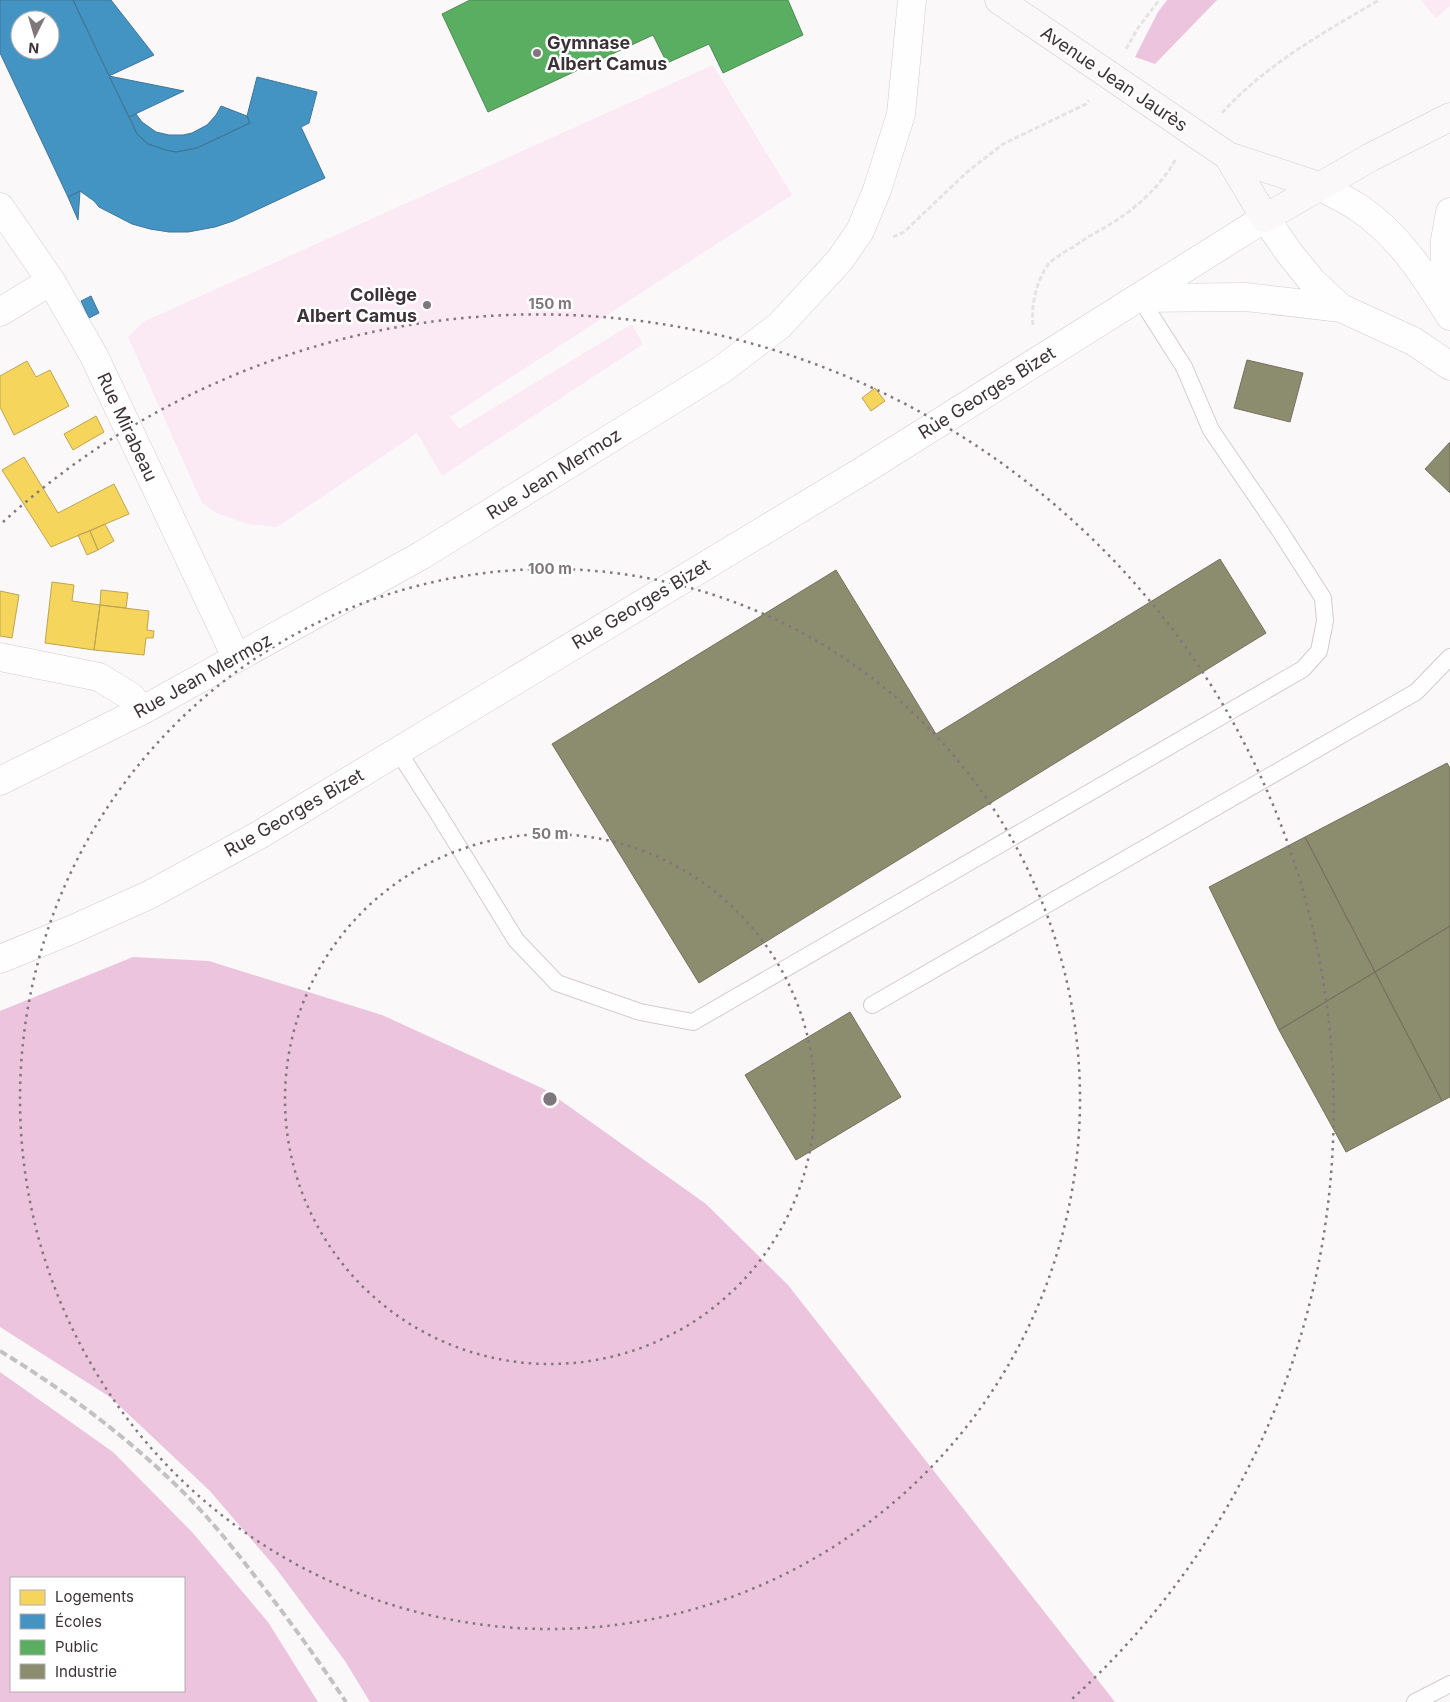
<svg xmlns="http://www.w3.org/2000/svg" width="1450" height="1702" font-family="Inter,sans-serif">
  <rect width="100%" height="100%" fill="#fbf8fa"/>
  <path fill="#fbe9f3" d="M 1421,0 L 1450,0 L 1450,6 L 1436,18 Z
    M 713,65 L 792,195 L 450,417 L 459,429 L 632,324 L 643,344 L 442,476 L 417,433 L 277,527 L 248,524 L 216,513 L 202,503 L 128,337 L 143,322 Z"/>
  <path fill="#edc4dd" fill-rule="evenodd" d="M 1167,0 L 1217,0 L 1155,64 L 1135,57 L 1158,12 Z
    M 133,957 L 209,961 L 382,1015 L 546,1090 L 706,1204 L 788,1285 L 1115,1702 L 370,1702 L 345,1661 L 275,1567 L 210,1491 L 110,1397 L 0,1327 L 0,1011 Z
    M 0,1372 L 113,1452 L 192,1532 L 268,1622 L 318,1702 L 0,1702 ZM 184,1578 L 184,1691 L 11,1691 L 11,1578 Z"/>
  <path fill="#f6d55c" stroke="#bea451" d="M 27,361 L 36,377 L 50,370 L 69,406 L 14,435 L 0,407 L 0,376 Z
    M 875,388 L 885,401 L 871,411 L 862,398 Z
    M 96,416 L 104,432 L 73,450 L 64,434 Z
    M 24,457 L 58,513 L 114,484 L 129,514 L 51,547 L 2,470 Z
    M 105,524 L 114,541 L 98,550 L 90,531 Z
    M 90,531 L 98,550 L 87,555 L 78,535 Z
    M 52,582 L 74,585 L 72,601 L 100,605 L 94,650 L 45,643 Z
    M 101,590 L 128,593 L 126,608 L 100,605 Z
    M 0,591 L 19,595 L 12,638 L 0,636 Z
    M 100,605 L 149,611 L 147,630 L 154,631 L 153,638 L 146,638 L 144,655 L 94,650 Z"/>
  <path fill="#4393c3" stroke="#417699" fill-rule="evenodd" d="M 0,0 L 73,0 L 137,134 L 148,144 L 166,150 L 176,152 L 197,148 L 250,123 L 247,116 L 257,77 L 317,92 L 309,123 L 301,127 L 325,178 L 233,221 L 215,227 L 188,232 L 169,232 L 150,229 L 132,224 L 99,207 L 94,201 L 80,191 L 68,197 L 0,53 ZM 20,20 L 50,20 L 50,50 L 20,50 Z
    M 73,0 L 111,0 L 154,55 L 109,76 Z
    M 109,76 L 184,91 L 129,117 Z
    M 221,106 L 247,116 L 250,123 L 197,148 L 176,152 L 166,150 L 148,144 L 137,134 L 129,117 L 136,114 L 142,122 L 156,132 L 169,135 L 183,135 L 192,133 L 207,125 L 216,115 Z
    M 80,191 L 78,220 L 68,197 Z
    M 91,296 L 99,313 L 89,318 L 81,301 Z"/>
  <path fill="#5aae61" stroke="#518955" d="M 470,0 L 788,0 L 803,35 L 723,73 L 709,44 L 667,63 L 653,35 L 488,112 L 442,14 Z"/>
  <path fill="#8c8c6e" stroke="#74715e" d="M 1247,360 L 1303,373 L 1290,422 L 1234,408 Z
    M 1450,442 L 1450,493 L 1425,469 Z
    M 1220,559 L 1266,633 L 699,983 L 552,744 L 836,570 L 936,734 Z
    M 1447,763 L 1450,768 L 1450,926 L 1375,972 L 1305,837 Z
    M 1305,837 L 1375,972 L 1279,1030 L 1209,887 Z
    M 1450,926 L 1450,1097 L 1442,1101 L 1375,972 Z
    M 1375,972 L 1442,1101 L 1346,1152 L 1279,1030 Z
    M 850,1012 L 901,1097 L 796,1160 L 745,1075 Z"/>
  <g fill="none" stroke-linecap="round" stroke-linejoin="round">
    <defs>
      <path id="lane" d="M 398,751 L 439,815 L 516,940 L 557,983 L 640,1012 L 693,1022 L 1303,669 L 1319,651 L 1325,621 L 1323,598 L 1280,531 L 1211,430 L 1184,367 L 1140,298
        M 872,1005 L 1416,692 L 1450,657
        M 1415,1702 L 1450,1684"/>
      <path id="street" d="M 1319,186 C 1332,193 1347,200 1359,208 C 1399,235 1425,276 1450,316
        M 0,207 L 51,281 L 94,356 L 236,657
        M 1140,298 L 1246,297 L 1341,308 L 1413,341 L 1450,366
        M 1449,309 L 1445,276 L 1445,240 L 1450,212
        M 0,312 L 51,281
        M 0,657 L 99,677 L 130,696 L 143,710
        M 0,781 L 143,710 L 422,555 L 721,370 L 779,326 L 840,260 L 860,231 L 877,190 L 901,114 L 912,0
        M 0,959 L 71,930 L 149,895 L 259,835 L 864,470 L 1265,218 L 1290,254 L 1312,281 L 1341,308"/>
      <path id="secondary" d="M 999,0 L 1228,156 L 1319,186
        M 1228,156 L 1265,218 L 1371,157 L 1450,117"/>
    </defs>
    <use href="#lane" stroke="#d2cccf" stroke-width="18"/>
    <use href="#street" stroke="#d2cccf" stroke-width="29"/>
    <use href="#secondary" stroke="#d2cccf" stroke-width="29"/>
    <path stroke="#e4e4e4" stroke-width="3" stroke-dasharray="5 2.5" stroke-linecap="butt" d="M 1126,49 L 1138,28 L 1159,0
      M 1222,113 C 1265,65 1323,33 1379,0
      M 893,237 L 904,232 L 966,173 L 1003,144 L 1086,104 L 1089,100
      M 1033,325 C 1031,305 1036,283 1047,266 C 1053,258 1066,251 1075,246 C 1089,235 1106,228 1121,217 C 1142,203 1163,182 1176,159"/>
    <use href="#lane" stroke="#fefefe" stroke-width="16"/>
    <use href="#street" stroke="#fefefe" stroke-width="28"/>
    <use href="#secondary" stroke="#fbf8fa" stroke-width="28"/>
    <path stroke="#c3c2c3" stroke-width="4" stroke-dasharray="8 4" stroke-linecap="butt" d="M 0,1351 C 69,1393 134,1442 191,1500 C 218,1528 241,1558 264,1588 C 293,1625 320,1663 346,1702"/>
  </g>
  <g fill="none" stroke="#7f777c" stroke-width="2.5" stroke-dasharray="2.5 5">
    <circle cx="550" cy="1099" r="265"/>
    <circle cx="550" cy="1099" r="530"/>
    <path d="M3 522A795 795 0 1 1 1072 1699"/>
  </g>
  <g fill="#7f777c" stroke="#fff" stroke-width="2">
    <circle cx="537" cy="53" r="5"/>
    <circle cx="427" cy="305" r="5"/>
  </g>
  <g text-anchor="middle" stroke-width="5" stroke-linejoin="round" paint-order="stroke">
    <g font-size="18" font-weight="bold" fill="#3c3238" stroke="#fff" text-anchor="start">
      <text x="547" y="49">Gymnase<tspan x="547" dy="21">Albert Camus</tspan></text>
      <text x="417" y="301" text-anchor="end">Collège<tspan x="417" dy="21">Albert Camus</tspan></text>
    </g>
    <g font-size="18" fill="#3c3238" stroke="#fff">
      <text transform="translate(1114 79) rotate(34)" y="6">Avenue Jean Jaurès</text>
      <text transform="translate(987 393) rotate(-32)" y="6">Rue Georges Bizet</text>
      <text transform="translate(127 427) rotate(65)" y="6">Rue Mirabeau</text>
      <text transform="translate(554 474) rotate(-32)" y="6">Rue Jean Mermoz</text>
      <text transform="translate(641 604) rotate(-31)" y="6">Rue Georges Bizet</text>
      <text transform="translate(203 676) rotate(-29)" y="6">Rue Jean Mermoz</text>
      <text transform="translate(294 813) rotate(-30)" y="6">Rue Georges Bizet</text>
    </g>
  </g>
  <circle cx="550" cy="1099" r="8" fill="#7f777c" stroke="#fff" stroke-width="2.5"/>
  <g font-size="15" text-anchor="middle" font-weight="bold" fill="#7f777c" stroke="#fff" stroke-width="5" stroke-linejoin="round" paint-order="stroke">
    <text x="550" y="309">150 m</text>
    <text x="550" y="574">100 m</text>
    <text x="550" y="839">50 m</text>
  </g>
  <rect x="10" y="1577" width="175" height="115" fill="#ffffff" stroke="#b1adaf"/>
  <rect x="20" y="1590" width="25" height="15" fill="#f6d55c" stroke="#b1adaf"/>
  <text x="55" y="1602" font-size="15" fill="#3c3238">Logements</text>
  <rect x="20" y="1614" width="25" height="15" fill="#4393c3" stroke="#b1adaf"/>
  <text x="55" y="1627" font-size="15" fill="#3c3238">Écoles</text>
  <rect x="20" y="1640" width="25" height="15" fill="#5aae61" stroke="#b1adaf"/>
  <text x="55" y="1652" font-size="15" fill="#3c3238">Public</text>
  <rect x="20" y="1664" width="25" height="15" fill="#8c8c6e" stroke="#b1adaf"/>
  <text x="55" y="1677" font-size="15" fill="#3c3238">Industrie</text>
  <g transform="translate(35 35) rotate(185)"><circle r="24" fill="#ffffff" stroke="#b1adaf"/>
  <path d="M0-4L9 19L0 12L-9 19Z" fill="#7f777c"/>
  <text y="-8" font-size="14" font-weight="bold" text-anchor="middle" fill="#3c3238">N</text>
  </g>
</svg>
